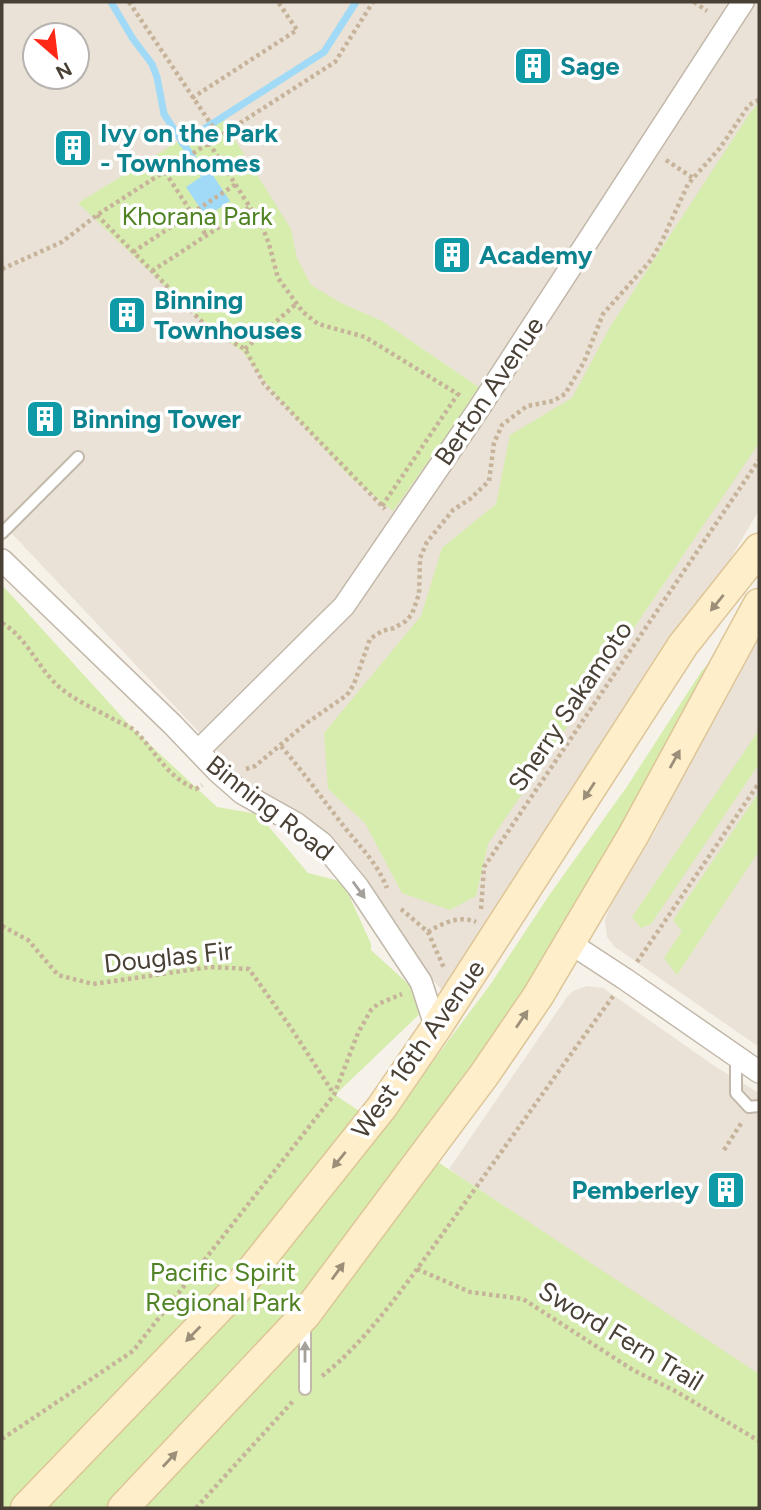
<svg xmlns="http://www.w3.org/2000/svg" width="761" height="1510" font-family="Figtree,sans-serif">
  <rect width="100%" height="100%" fill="#f6f1e9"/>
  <path fill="#eae2d6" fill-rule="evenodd" d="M 2,2 L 759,2 L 759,510 L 705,602 L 445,993 L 2,523 ZM 35,35 L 77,35 L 77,77 L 35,77 Z
    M 759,632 L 759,1047 L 615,947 L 607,937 L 605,920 L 610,907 L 657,828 L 679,780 Z
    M 587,986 L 603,988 L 716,1067 L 759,1093 L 759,1391 L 449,1169 L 567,997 L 573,991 Z"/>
  <path fill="#d6edae" d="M 759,102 L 759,443 L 488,844 L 476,896 L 450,910 L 402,893 L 365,823 L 328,789 L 324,733 L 421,616 L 442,548 L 496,504 L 510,435 L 572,398 L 610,327 L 750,113 Z
    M 220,116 L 291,229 L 297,258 L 311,285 L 341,303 L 382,321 L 480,388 L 393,511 L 349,476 L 276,396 L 242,351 L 212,331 L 78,203 Z
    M 2,585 L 133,729 L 217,807 L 258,814 L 308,873 L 343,882 L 371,944 L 371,950 L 430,1004 L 335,1095 L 384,1127 L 490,985 L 550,894 L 626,788 L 701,672 L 715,656 L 690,710 L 573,912 L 499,1029 L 415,1147 L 759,1374 L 759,1508 L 2,1508 Z
    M 759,730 L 759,764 L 651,924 L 641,928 L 632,917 Z
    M 759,792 L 759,851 L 677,975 L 664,958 L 682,931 L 673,920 Z"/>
  <path fill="#a0daf7" d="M 210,171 L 230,201 L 206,217 L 186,187 Z"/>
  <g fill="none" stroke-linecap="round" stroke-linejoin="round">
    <path stroke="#a0daf7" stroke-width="7" d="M 111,2 L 133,39 L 152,64 L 157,77 L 164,114 L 204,175
      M 182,143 L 324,52 L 356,2"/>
    <defs>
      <path id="lane" d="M 2,533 L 78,457
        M 736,1058 L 736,1093 L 749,1107 L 759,1106
        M 305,1389 L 305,1325"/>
      <path id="street" d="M 2,560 L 172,724 L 217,771 L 242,793 L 297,824 L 322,843 L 358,887 L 421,982 L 436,1028
        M 198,751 L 344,606 L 478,410 L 743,2
        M 570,943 L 625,979 L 759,1072"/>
      <path id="secondary" d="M 26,1508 L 236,1290 L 382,1107 L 436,1028 L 683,645 L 759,549
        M 123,1508 L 305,1315 L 484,1075 L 538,996 L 634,834 L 759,604"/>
    </defs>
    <use href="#lane" stroke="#c2b8aa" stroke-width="14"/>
    <use href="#street" stroke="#c2b8aa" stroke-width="24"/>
    <use href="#secondary" stroke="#ddc597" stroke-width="33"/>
    <path stroke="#c6b39a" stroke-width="4.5" stroke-dasharray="3.5 3.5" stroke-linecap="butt" d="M 129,2 L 219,136
      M 694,2 L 707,11
      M 192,98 L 297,30 L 278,2
      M 209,143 L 262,226 L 269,244 L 278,278 L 303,312 L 318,324 L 365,337 L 461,396
      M 666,160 L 693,178
      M 165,172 L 206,235
      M 97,215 L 211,331 L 245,349 L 264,384 L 385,509
      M 133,252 L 236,184
      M 2,269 L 62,242 L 97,215 L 335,62 L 373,2
      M 152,271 L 250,207
      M 245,349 L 296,304
      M 382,506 L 458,394
      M 2,623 C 26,637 36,664 55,683 C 71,699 95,709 115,720 C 121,723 129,726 134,730 C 157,752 165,776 196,789 L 202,785
      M 281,746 C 304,773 324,801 346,829 C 362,849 377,863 387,888
      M 246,769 L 255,766 L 308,722 L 347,695 L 354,684 L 370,639 L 382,631 L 394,628 L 406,621 L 412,614 L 419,594 L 420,558 L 427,542 L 453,510 L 470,499 L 489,481 L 494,443 L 502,425 L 527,406 L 553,401 L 565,394 L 584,362 L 603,314 L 651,260 L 662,241 L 688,184 L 720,148 L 749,105 L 759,100
      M 401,909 L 428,932 L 444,968
      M 481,909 L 484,867 L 759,460
      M 2,926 L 28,940 L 58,975 L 93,984 L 210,967 L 249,969 L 291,1028 L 334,1094
      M 428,932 C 442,923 460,915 476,922
      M 637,962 L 759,783
      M 724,1150 L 742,1122
      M 417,1269 L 470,1292 L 523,1299 L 633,1370 L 677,1392 L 759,1441
      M 322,1376 C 368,1341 414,1273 449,1225 C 504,1149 558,1071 614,995
      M 2,1439 L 133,1351 L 334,1095 L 358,1033 L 371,1010 L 378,1004 L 402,994
      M 196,1508 L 294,1400"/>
    <use href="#lane" stroke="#fff" stroke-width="10"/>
    <use href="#street" stroke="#fff" stroke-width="21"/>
    <use href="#secondary" stroke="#ffeeca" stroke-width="30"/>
  </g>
  <defs><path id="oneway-solid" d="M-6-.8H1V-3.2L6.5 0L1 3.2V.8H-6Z" transform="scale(1.75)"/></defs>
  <g fill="#9b8f79">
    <use href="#oneway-solid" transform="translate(717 603) rotate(129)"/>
    <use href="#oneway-solid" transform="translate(675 759) rotate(-61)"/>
    <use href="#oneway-solid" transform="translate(589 791) rotate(123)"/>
    <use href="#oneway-solid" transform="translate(522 1019) rotate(-56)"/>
    <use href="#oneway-solid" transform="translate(339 1160) rotate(129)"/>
    <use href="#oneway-solid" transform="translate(338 1271) rotate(-54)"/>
    <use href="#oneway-solid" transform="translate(193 1334) rotate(134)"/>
    <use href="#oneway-solid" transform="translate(170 1459) rotate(-47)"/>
  </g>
  <g fill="#a4a09a">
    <use href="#oneway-solid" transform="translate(359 890) rotate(54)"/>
    <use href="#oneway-solid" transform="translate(305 1352) rotate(-90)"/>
  </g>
  <defs>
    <symbol id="building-square" viewBox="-11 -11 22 22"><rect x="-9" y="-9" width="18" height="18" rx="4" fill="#0f9aa8" stroke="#fff"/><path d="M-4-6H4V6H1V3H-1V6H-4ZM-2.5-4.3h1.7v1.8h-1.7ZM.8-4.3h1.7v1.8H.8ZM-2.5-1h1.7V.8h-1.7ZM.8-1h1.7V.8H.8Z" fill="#fff"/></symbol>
  </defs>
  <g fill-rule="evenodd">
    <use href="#building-square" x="511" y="44" width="44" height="44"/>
    <use href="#building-square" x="51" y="126" width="44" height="44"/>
    <use href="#building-square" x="430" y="233" width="44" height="44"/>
    <use href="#building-square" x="105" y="293" width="44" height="44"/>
    <use href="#building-square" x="23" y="397" width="44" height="44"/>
    <use href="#building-square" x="704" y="1168" width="44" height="44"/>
  </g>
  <g text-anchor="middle" stroke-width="7" stroke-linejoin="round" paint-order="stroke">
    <g font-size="26" font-weight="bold" fill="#0d838f" stroke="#fff" text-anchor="start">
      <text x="560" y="75">Sage</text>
      <text x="100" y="142">Ivy on the Park<tspan x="100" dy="30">- Townhomes</tspan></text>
      <text x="479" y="264">Academy</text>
      <text x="154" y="309">Binning<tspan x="154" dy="30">Townhouses</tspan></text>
      <text x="72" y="428">Binning Tower</text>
      <text x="699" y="1199" text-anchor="end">Pemberley</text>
    </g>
    <g font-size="26" fill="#4f8323" stroke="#fff">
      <text x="197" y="225">Khorana Park</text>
      <text x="223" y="1281">Pacific Spirit<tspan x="223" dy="30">Regional Park</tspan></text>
    </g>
    <g font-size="26" fill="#4a4136" stroke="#fff">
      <text transform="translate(489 391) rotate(-56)" y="9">Berton Avenue</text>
      <text transform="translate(570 706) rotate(-56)" y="9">Sherry Sakamoto</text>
      <text transform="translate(270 808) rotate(38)" y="9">Binning Road</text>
      <text transform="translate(168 957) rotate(-6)" y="9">Douglas Fir</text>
      <text transform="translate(418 1049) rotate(-55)" y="9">West 16th Avenue</text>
      <text transform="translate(621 1336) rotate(31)" y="9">Sword Fern Trail</text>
    </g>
  </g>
  <rect width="761" height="1510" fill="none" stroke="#4a4136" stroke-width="7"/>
  <g transform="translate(56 56) rotate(152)"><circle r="33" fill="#ffffff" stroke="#b7b3af" stroke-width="2"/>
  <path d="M0-5L12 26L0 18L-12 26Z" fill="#ff2817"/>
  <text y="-10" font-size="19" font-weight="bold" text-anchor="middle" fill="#4a4136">N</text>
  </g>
</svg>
